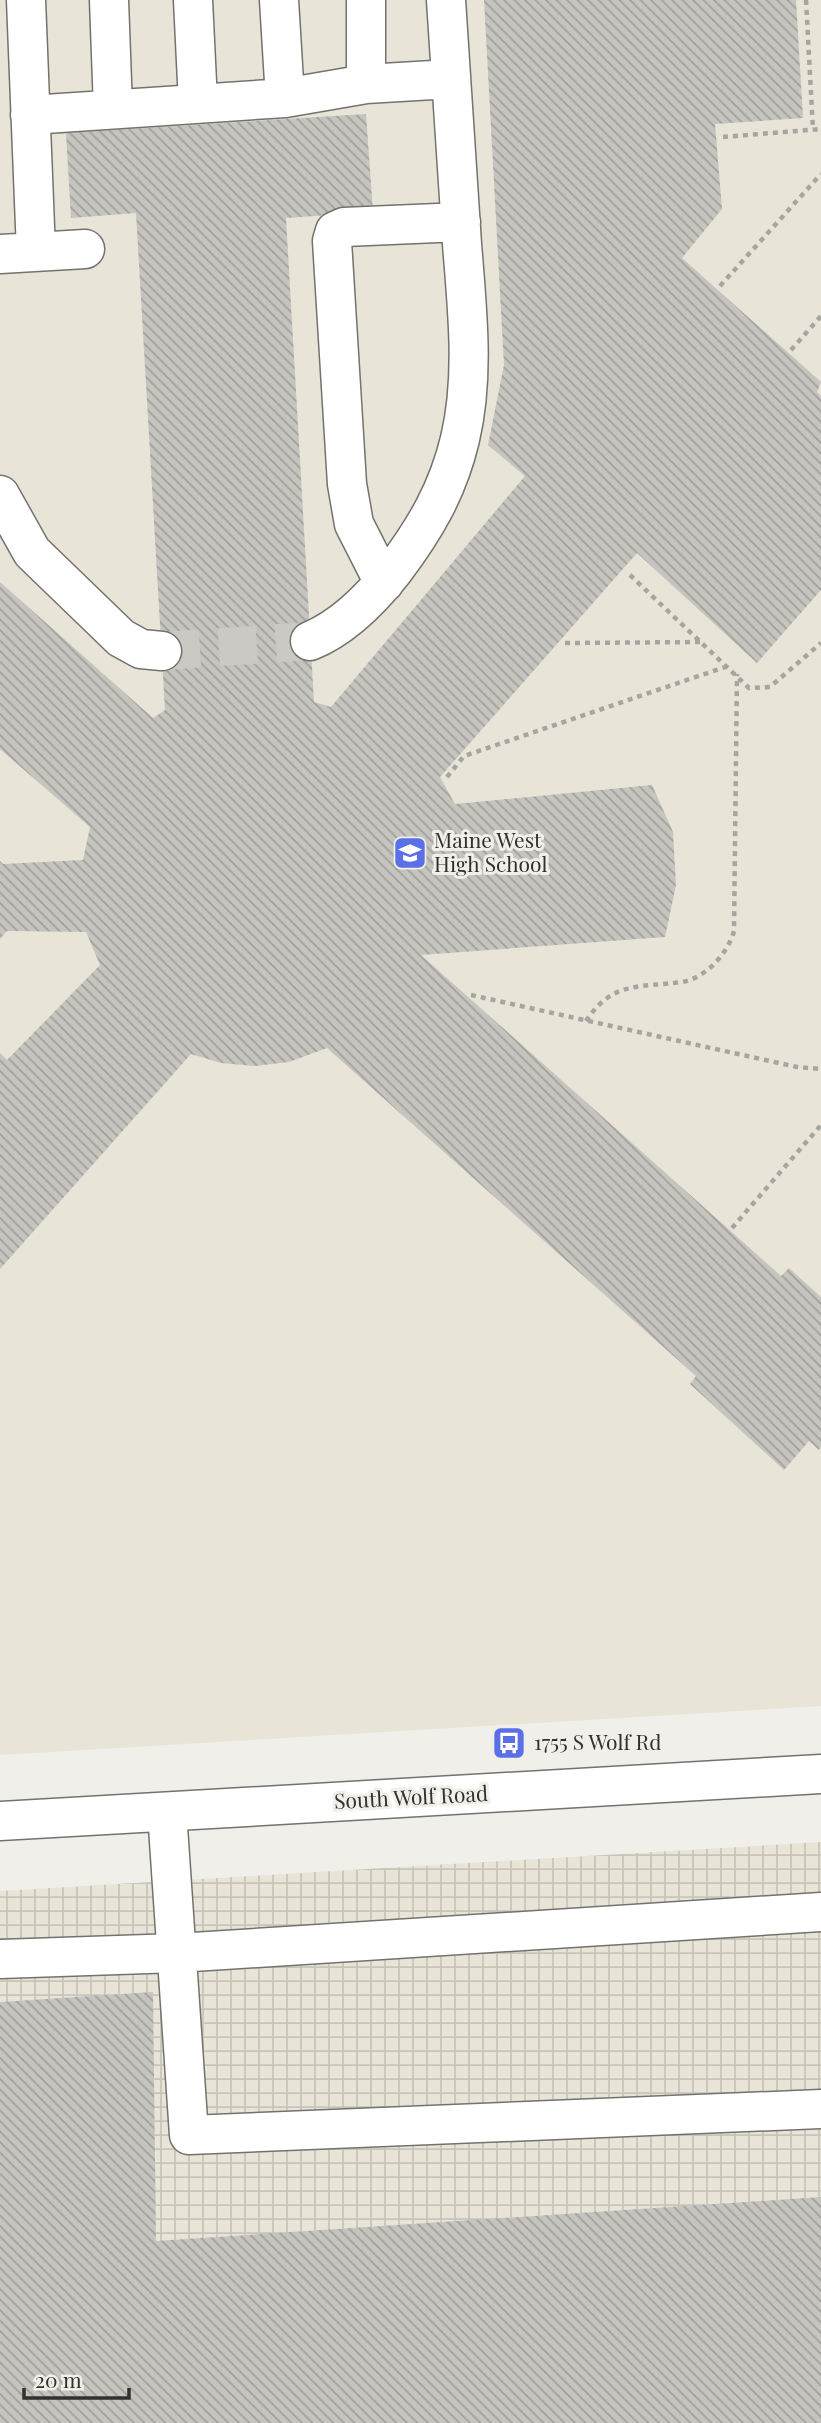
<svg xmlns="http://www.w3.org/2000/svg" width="821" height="2423" font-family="'Playfair Display',serif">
  <defs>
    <pattern id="industrial-grid" width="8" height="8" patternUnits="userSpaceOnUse" patternTransform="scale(1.75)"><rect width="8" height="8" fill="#e8e4d8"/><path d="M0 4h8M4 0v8" fill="none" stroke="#c7c4ba"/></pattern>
    <pattern id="building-back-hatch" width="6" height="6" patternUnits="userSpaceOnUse" patternTransform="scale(1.75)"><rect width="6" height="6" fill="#c6c4bf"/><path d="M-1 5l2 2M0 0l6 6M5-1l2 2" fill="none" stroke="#a1a09c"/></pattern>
  </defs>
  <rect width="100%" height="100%" fill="#f0efe9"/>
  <path fill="#e8e4d8" d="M 0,0 L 821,0 L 821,1706 L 0,1755 Z"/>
  <path fill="url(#industrial-grid)" d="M 821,1842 L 821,2423 L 0,2423 L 0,1891 Z"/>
  <path fill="url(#building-back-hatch)" d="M 484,0 L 796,0 L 803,118 L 715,124 L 722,209 L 682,258 L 821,382 L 817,392 L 821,396 L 821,590 L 757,663 L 637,553 L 440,777 L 455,804 L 652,785 L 673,832 L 676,885 L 665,937 L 421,955 L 781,1276 L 789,1268 L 821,1297 L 821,1447 L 819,1450 L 809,1441 L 784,1470 L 690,1384 L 696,1376 L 327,1048 L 289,1062 L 255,1066 L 221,1063 L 191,1054 L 0,1269 L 0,1053 L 7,1060 L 100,965 L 86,932 L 7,931 L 0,939 L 0,861 L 3,864 L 83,860 L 90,827 L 0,749 L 0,582 L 153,718 L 165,710 L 136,213 L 71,218 L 66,133 L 366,114 L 373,212 L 286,218 L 314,702 L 331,707 L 525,476 L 488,445 L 504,365 Z
    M 153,1992 L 156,2241 L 821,2197 L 821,2423 L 0,2423 L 0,2002 Z"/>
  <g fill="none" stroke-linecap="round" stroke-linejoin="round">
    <path stroke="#cac9c4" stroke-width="38" stroke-dasharray="38 19" stroke-linecap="butt" d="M 162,651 L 310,641"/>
    <defs>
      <path id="minor" d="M 26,0 L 36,252
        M 109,0 L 113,109
        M 193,0 L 198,103
        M 279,0 L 285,98
        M 366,0 L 366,84
        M 30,115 L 285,98 L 366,84 L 450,79
        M 0,254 L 85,249
        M 0,495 L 32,552 L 121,638 L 141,649 L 162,651
        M 384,583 L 354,524 L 347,484 L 332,241 L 335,231 L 344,227 L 461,222
        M 310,641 C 342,628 372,598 394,570 C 425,529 448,490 460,439 C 475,376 467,308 462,244 C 457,162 451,81 446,0
        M 167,1812 L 189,2135 L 821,2109
        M 0,1959 L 177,1953 L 821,1912"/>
      <path id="major" d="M 0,1821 L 821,1774"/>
    </defs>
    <use href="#minor" stroke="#73726d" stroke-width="41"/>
    <use href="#major" stroke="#73726d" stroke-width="41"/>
    <path stroke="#a6a5a0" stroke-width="4.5" stroke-dasharray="5 5" stroke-linecap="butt" d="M 806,0 L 813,130
      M 723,137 L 821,129
      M 720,286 L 821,174
      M 791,350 L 821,316
      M 630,575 L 749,688 L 770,687 L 821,643
      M 565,643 L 703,642
      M 447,777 L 464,756 L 728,666
      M 471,995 L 797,1067 L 821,1069
      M 586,1021 C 613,980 640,988 682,982 C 706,978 728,953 734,931 L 737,674
      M 732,1228 L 821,1125"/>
    <use href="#minor" stroke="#fff" stroke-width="38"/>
    <use href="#major" stroke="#fff" stroke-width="38"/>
  </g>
  <defs>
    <symbol id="school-square" viewBox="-11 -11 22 22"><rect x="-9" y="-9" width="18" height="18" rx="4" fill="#5b70e7" stroke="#f0efe9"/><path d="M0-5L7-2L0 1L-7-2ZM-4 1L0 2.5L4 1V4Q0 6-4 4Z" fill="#fff"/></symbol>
    <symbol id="bus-square" viewBox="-11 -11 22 22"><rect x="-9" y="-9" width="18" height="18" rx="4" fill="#5b70e7" stroke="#f0efe9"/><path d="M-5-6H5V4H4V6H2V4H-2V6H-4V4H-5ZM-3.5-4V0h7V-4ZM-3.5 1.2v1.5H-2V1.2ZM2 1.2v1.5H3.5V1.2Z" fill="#fff"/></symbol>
  </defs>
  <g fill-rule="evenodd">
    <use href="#school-square" x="391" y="834" width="38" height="38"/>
    <use href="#bus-square" x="490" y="1724" width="38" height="38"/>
  </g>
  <g text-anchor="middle" stroke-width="6" stroke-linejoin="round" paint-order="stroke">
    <g font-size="21" fill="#32312f" stroke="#f0efe9" text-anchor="start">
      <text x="434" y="848">Maine West<tspan x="434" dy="24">High School</tspan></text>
      <text x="534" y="1750">1755 S Wolf Rd</text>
    </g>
    <g font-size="21" fill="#32312f" stroke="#f0efe9">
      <text transform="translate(411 1798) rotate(-3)" y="7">South Wolf Road</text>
    </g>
  </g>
  <path d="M24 2388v10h105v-10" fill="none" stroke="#32312f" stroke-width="3.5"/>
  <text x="35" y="2388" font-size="21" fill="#32312f" stroke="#f0efe9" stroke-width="5" paint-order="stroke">20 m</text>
</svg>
